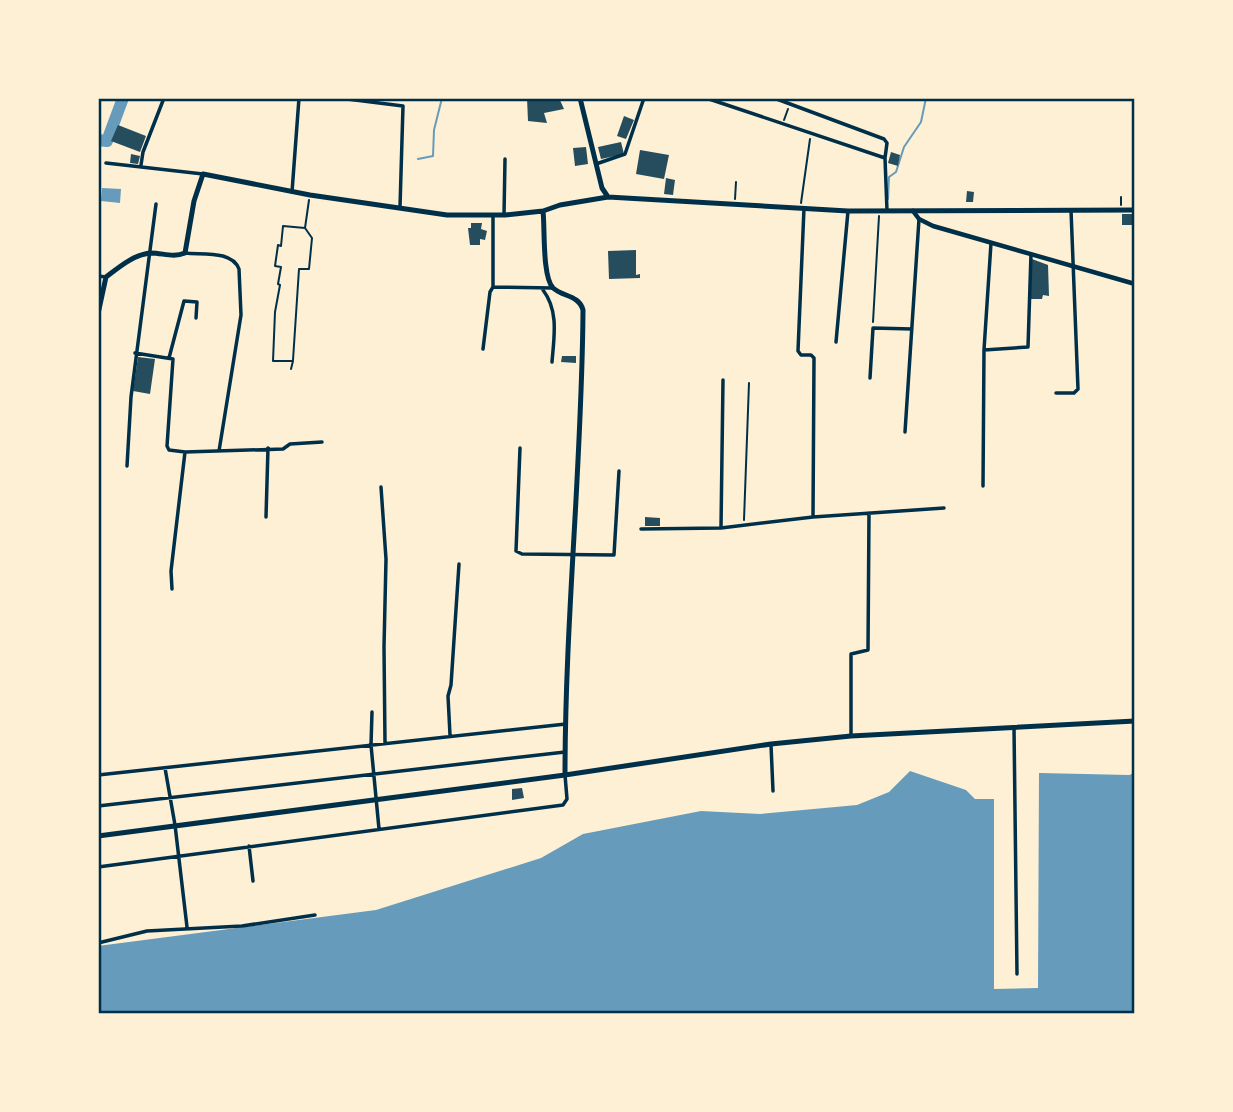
<svg xmlns="http://www.w3.org/2000/svg" width="1233" height="1112" font-family="'Titillium Web',sans-serif">
  <rect width="100%" height="100%" fill="#fdf0d5"/>
  <path fill="#669bbc" d="M 102,188 L 121,189 L 120,203 L 101,201 Z
    M 910,771 L 966,790 L 975,799 L 994,799 L 994,989 L 1038,988 L 1039,773 L 1129,775 L 1135,773 L 1135,1014 L 98,1014 L 98,946 L 376,910 L 541,858 L 583,834 L 701,811 L 760,814 L 857,805 L 889,792 Z"/>
  <g fill="none" stroke-linecap="round" stroke-linejoin="round">
    <path stroke="#669bbc" stroke-width="2" d="M 418,159 L 433,156 L 434,130 L 442,98
      M 888,199 L 889,177 L 896,172 L 904,147 L 921,122 L 926,98"/>
    <path stroke="#669bbc" stroke-width="12" d="M 98,140 L 107,141 L 123,98"/>
  </g>
  <path fill="#264d5e" d="M 527,98 L 559,98 L 564,109 L 544,113 L 547,123 L 528,121 Z
    M 624,116 L 634,120 L 626,139 L 617,136 Z
    M 118,125 L 146,136 L 140,152 L 111,141 Z
    M 621,142 L 624,154 L 601,159 L 598,147 Z
    M 586,147 L 588,164 L 575,166 L 573,148 Z
    M 640,150 L 669,155 L 664,179 L 636,174 Z
    M 891,152 L 900,155 L 898,166 L 888,163 Z
    M 131,154 L 140,156 L 138,164 L 130,163 Z
    M 666,178 L 675,180 L 673,195 L 664,194 Z
    M 967,191 L 974,192 L 973,202 L 966,202 Z
    M 1122,214 L 1135,214 L 1135,225 L 1122,225 Z
    M 471,223 L 482,223 L 481,229 L 487,231 L 485,240 L 480,239 L 480,245 L 470,245 L 468,228 L 471,228 Z
    M 636,250 L 636,275 L 640,274 L 640,278 L 609,279 L 608,251 Z
    M 1032,259 L 1048,265 L 1049,296 L 1043,295 L 1042,299 L 1030,299 Z
    M 562,356 L 576,356 L 576,363 L 561,362 Z
    M 138,357 L 155,359 L 150,394 L 133,391 Z
    M 645,517 L 660,518 L 660,526 L 645,526 Z
    M 522,788 L 524,798 L 512,800 L 512,789 Z"/>
  <g fill="none" stroke-linecap="round" stroke-linejoin="round">
    <path stroke="#003049" stroke-width="2" d="M 784,120 L 788,109
      M 1121,197 L 1121,205
      M 735,199 L 736,182
      M 801,203 L 810,139
      M 873,322 L 879,216
      M 293,360 L 299,269 L 309,269 L 312,238 L 305,228 L 309,200
      M 291,369 L 293,361 L 273,361 L 275,312 L 280,285 L 278,284 L 281,267 L 275,266 L 278,245 L 281,246 L 283,226 L 305,228
      M 744,520 L 749,383"/>
    <path stroke="#003049" stroke-width="3.5" d="M 339,98 L 403,106 L 400,207
      M 460,98 L 467,98
      M 706,98 L 885,158
      M 774,98 L 884,139 L 887,143 L 885,158 L 887,211
      M 106,163 L 203,174
      M 596,164 L 625,154 L 644,98
      M 141,165 L 143,152 L 164,98
      M 292,192 L 299,98
      M 804,208 L 798,351 L 801,355 L 811,355 L 814,358 L 813,517
      M 504,215 L 505,159
      M 185,253 C 202,255 232,250 239,269 L 241,315 L 219,451
      M 98,276 L 106,277
      M 493,287 L 553,288
      M 543,290 C 559,311 554,337 552,362
      M 836,342 L 848,211
      M 483,349 L 490,292 L 493,287 L 493,216
      M 984,350 L 1028,347 L 1031,254
      M 135,353 L 173,359 L 167,446 L 169,450 L 185,452 L 283,449 L 290,444 L 322,442
      M 169,358 L 184,301 L 197,302 L 196,318
      M 870,378 L 873,328 L 912,329
      M 1056,393 L 1074,393 L 1078,389 L 1071,210
      M 905,432 L 919,219
      M 520,448 L 516,551 L 522,554 L 614,555 L 619,471
      M 127,466 L 131,397 L 156,204
      M 983,486 L 984,350 L 991,243
      M 381,487 L 386,559 L 384,647 L 385,743
      M 266,517 L 268,448
      M 721,528 L 723,380
      M 641,529 L 721,528 L 813,517 L 944,508
      M 172,589 L 171,571 L 185,452
      M 372,712 L 371,745 L 379,829
      M 1014,727 L 1017,974
      M 450,735 L 448,696 L 451,685 L 459,564
      M 851,736 L 851,654 L 868,650 L 869,513
      M 771,745 L 773,791
      M 165,768 L 175,825 L 187,927
      M 98,775 L 566,724
      M 98,806 L 565,752
      M 249,846 L 253,881
      M 98,867 L 563,805 L 567,799 L 565,775
      M 98,943 L 147,931 L 242,926 L 315,915"/>
    <path stroke="#003049" stroke-width="4.5" d="M 913,211 L 919,219 L 933,226 L 1135,284"/>
    <path stroke="#003049" stroke-width="5" d="M 580,98 L 602,188 L 608,197
      M 543,211 C 545,227 542,276 553,288 C 563,297 579,295 583,310 C 582,465 565,620 565,775
      M 98,314 L 106,277 C 118,268 134,254 151,253 C 163,253 173,258 185,253 L 194,201 L 203,174 L 310,195 L 447,215 L 505,215 L 543,211 L 560,205 L 608,197 L 848,211 L 1135,210
      M 98,836 L 565,775 L 771,744 L 851,736 L 1135,721"/>
  </g>
  <rect width="1233" height="1112" fill="none" stroke="#fdf0d5" stroke-width="200"/>
  <rect x="100" y="100" width="1033" height="912" fill="none" stroke="#003049" stroke-width="2.5"/>
</svg>
